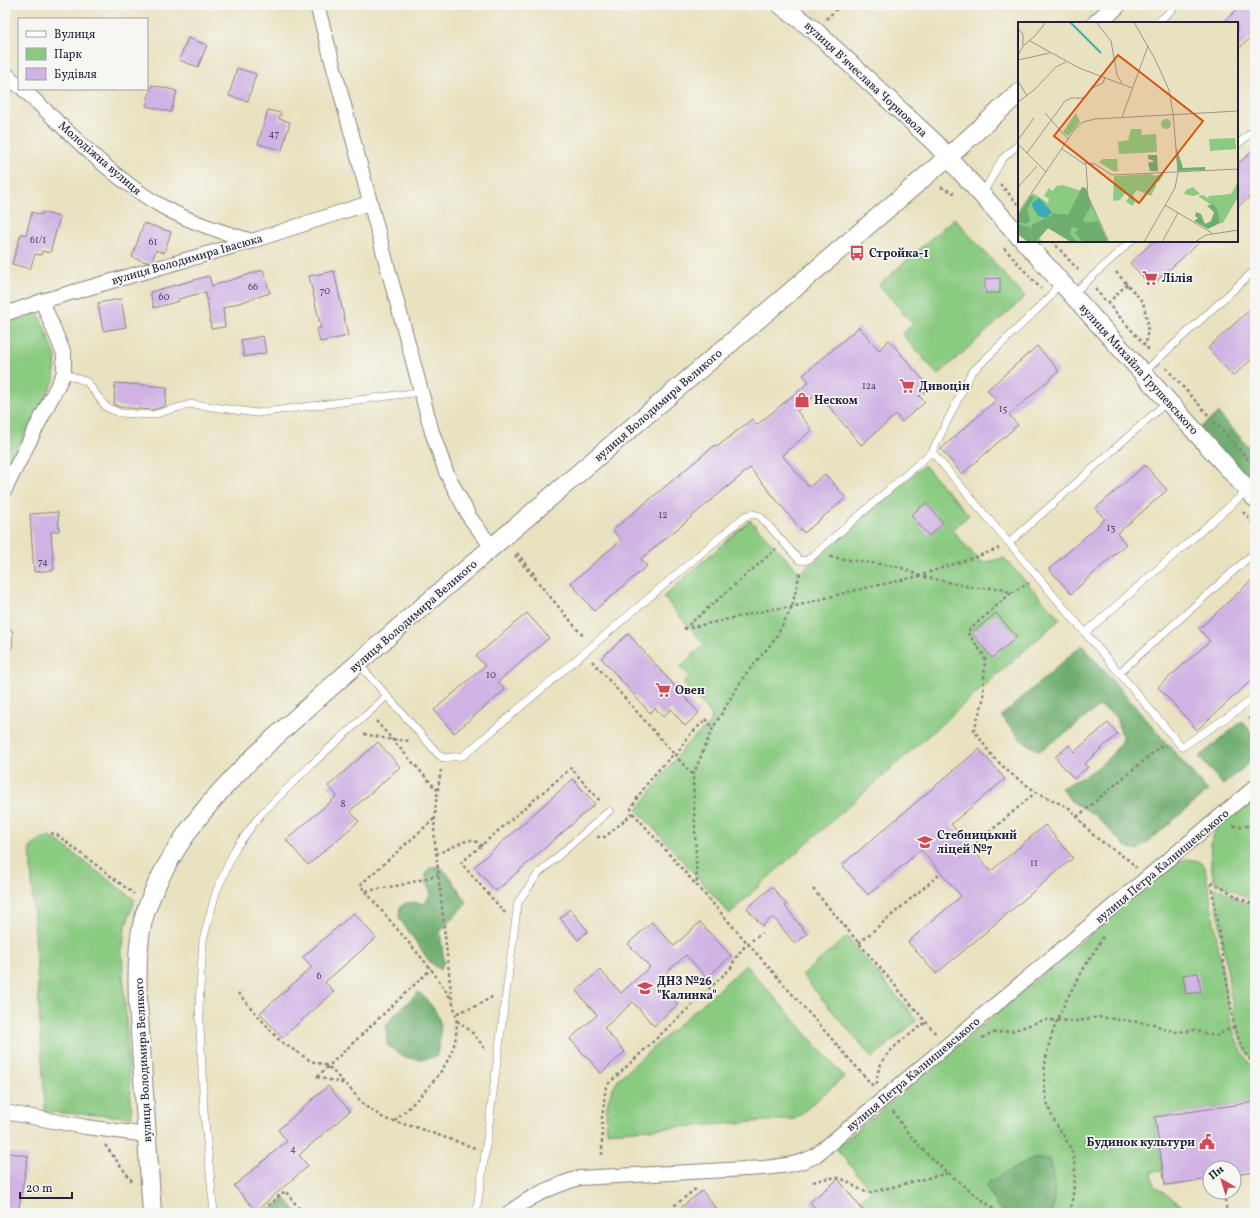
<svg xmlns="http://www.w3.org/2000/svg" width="1260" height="1218" font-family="Vollkorn,serif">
  <rect width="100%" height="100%" fill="#f6f6f2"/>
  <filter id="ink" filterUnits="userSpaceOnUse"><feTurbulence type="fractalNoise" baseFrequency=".025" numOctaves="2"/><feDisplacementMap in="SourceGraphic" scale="8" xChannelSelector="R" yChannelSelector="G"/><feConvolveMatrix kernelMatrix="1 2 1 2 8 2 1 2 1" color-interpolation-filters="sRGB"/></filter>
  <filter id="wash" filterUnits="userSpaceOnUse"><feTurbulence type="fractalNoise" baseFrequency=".012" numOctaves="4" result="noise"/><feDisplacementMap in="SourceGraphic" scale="16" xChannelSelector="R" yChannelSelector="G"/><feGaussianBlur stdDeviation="0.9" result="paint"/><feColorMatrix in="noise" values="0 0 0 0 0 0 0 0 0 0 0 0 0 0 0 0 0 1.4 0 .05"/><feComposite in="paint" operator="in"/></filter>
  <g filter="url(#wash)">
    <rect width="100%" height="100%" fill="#e9e2c0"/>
    <path fill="#8aca81" stroke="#56765e" d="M 954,218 L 1025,297 L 938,375 L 902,334 L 913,324 L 879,285 Z
      M 37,309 L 56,357 L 54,381 L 5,472 L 5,320 Z
      M 924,465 L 969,515 L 952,530 L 981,563 L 1004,558 L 1060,619 L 762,883 L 730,914 L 637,810 L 684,747 L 710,723 L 712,715 L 683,683 L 690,677 L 680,667 L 704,644 L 663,597 L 750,520 L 800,573 Z
      M 1255,794 L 1255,901 C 1241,897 1228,887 1214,881 C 1203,827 1217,826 1255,794 Z
      M 49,837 L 56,840 L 135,900 L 125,928 L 122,955 L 132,1117 L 45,1112 L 30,848 L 42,838 Z
      M 1187,859 L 1198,861 L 1205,867 L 1231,1022 C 1236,1040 1241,1055 1255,1069 L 1255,1102 L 1155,1117 L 1163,1171 L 1152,1172 L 1154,1186 L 1193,1213 L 1132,1213 L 1131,1210 L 1110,1213 L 870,1213 L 860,1200 L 871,1191 L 836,1148 L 1176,862 Z
      M 1214,887 C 1228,892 1240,903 1255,906 L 1255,1062 L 1249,1056 L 1242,1044 L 1235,1021 Z
      M 847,937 L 917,1020 L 872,1058 L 802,975 Z
      M 746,965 L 844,1077 L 795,1119 L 607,1132 C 605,1109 606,1099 618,1079 Z"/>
    <path fill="#6fae6f" stroke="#486855" d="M 1218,413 L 1255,454 L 1255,488 L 1200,428 Z
      M 1082,645 L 1208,791 L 1137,851 L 1125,846 L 1095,815 L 1071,801 L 1061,788 C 1090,773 1105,767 1123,739 L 1115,715 L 1100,706 L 1065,734 L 1039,751 L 1021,740 L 1001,716 Z
      M 1242,721 L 1255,736 L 1255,758 L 1223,785 L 1199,757 Z
      M 440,866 L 451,878 L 467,903 L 440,932 L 444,962 L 440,970 L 430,962 L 399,918 L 400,907 C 409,900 414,902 425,904 L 431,892 L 426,884 L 426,873 L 430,868 Z
      M 419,992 C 442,1014 445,1026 436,1057 C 413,1061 405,1060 387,1045 L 386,1025 L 397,1012 Z
      M 1033,1159 L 1049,1159 C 1054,1177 1057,1195 1052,1213 L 1006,1213 L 998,1208 L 986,1186 L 990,1181 Z
      M 285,1198 L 298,1213 L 267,1213 Z"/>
    <g id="blocks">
      <path fill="#d0b3e4" d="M 1242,5 L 1255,5 L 1255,34 L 1237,50 L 1237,23 L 1222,23 Z
        M 188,38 L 207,45 L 198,67 L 179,60 Z
        M 237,68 L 256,74 L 248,101 L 229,96 Z
        M 152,85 L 177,91 L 171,112 L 146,106 Z
        M 268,110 L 281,113 L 279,119 L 290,122 L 282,150 L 258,144 Z
        M 1255,149 L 1255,192 L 1237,208 L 1237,165 Z
        M 32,212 L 41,215 L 42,212 L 60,217 L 50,253 L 42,251 L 41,255 L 35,254 L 30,269 L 12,264 L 21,234 L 26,235 Z
        M 144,223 L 171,232 L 164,253 L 156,250 L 152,261 L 146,262 L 132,257 Z
        M 1154,241 L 1201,241 L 1151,286 L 1130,263 Z
        M 263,270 L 270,293 L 223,308 L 225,327 L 211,329 L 206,292 L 178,299 L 179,301 L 154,308 L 150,292 L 209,276 L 212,286 Z
        M 334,271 L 348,336 L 320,342 L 317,329 L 321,328 L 309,276 Z
        M 1000,278 L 1000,293 L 985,293 L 985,279 Z
        M 121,299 L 126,327 L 103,331 L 98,303 Z
        M 1255,305 L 1255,356 L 1233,376 L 1208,348 Z
        M 859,327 L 879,350 L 889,340 L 930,388 L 919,396 L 925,402 L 902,422 L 896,415 L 861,445 L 818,393 L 797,411 L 812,430 L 782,455 L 809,487 L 825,474 L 846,498 L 804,533 L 750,468 L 641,559 L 647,566 L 594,611 L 571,583 L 621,540 L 613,530 L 715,445 L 717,447 L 752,419 L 757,425 L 809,382 L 803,375 Z
        M 263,336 L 266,353 L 244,357 L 241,340 Z
        M 1037,346 L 1059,371 L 1009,415 L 1018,425 L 962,474 L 941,449 L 996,400 L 987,390 Z
        M 115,383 L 167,387 L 165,406 L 152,410 L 120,407 L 114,405 Z
        M 1145,465 L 1167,490 L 1117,534 L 1126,544 L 1071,594 L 1049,569 L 1105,519 L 1095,509 Z
        M 926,503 L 943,523 L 929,536 L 911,515 Z
        M 58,512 L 59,531 L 51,532 L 54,570 L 34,572 L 30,514 Z
        M 1255,577 L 1255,677 L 1197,730 L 1158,687 L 1210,641 L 1199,629 Z
        M 527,613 L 549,638 L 498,682 L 505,690 L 454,733 L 434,710 L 485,666 L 476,656 Z
        M 996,613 L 1017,637 L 992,658 L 972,633 Z
        M 628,634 L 699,713 L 685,726 L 671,709 L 663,717 L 655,708 L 650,713 L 601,658 Z
        M 1108,723 L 1118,734 L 1084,764 L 1088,767 L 1074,779 L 1055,757 L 1069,745 L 1074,752 Z
        M 378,742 L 400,767 L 350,811 L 359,821 L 308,865 L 286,840 L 337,796 L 328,786 Z
        M 979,749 L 1005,779 L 951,824 L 991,871 L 1045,825 L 1073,858 L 936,974 L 908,942 L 961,896 L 921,850 L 868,895 L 842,865 Z
        M 573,779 L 595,804 L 496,891 L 474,867 Z
        M 772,887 L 787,905 L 785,906 L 807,934 L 795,944 L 773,917 L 762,926 L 747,908 Z
        M 570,909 L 588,931 L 578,940 L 560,918 Z
        M 354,913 L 376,938 L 325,982 L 334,992 L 282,1038 L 260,1013 L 312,967 L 303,957 Z
        M 652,922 L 674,946 L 700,922 L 731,956 L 707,978 L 686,955 L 657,981 L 678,1004 L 654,1026 L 633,1002 L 604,1028 L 625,1052 L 601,1073 L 570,1039 L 597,1015 L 576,991 L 600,970 L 621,993 L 650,967 L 628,944 Z
        M 1198,973 L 1201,992 L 1186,994 L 1183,975 Z
        M 328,1086 L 350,1111 L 299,1155 L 308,1166 L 256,1211 L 234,1186 L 287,1141 L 278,1130 Z
        M 1255,1102 L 1255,1172 L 1234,1175 L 1234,1168 L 1210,1168 L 1210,1179 L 1165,1185 L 1155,1117 Z
        M 5,1152 L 28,1156 L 18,1212 L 5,1209 Z
        M 838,1179 L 865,1213 L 819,1213 L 810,1202 Z
        M 702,1191 L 720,1213 L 674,1213 Z"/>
    </g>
  </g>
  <g filter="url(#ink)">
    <use href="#blocks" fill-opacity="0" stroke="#86827e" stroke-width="1"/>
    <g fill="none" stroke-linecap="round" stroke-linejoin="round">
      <defs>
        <path id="service" d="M 1157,23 L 1177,5
          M 1237,145 L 1255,129
          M 982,195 L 1002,159 L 1019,144
          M 1072,295 L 1131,241
          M 64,373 L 87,382 L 106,407 L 120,413 L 152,415 L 191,404 L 257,413 L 420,392
          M 1143,373 L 1255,270
          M 932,452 L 1182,747 L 1241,708 L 1255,696
          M 1009,543 L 1168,401
          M 1085,633 L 1247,491
          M 358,663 L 439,755 L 443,758 L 463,756 L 745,516 L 753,514 L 760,516 L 799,560 L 804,561 L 809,559 L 932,452 L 971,373 L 1049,298 L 1059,282
          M 1119,673 L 1255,552
          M 214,1213 L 204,1112 L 199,1006 L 203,940 L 216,892 L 235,849 L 261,814 L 311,765 L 387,696
          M 476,1213 L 484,1161 L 518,902 L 538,874 L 609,811"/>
        <path id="minor" d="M 317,5 L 432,432 L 446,472 L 470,518 L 492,547
          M 5,73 L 19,86
          M 23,89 C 67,130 110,177 163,207 C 190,222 222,232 252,241
          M 5,314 L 42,301 L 252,241 L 369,203
          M 5,489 L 64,373 L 64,354 L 42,301
          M 5,634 L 5,644
          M 5,1112 L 86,1127 L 147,1135
          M 509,1213 C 530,1196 553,1186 579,1178 L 764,1168 C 782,1166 798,1165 815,1156 L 1255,787"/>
        <path id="tertiary" d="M 781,5 L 814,30 L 935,143 L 1019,236
          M 1097,23 L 1117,5
          M 1024,241 L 1255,498
          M 152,1213 L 138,1003 C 137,979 137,954 141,930 C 146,902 162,872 177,848 C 211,794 257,753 304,711 C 352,668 400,626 449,584 C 615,442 781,299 948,157 L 1019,93"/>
      </defs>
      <use href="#service" stroke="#86827e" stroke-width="8"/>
      <use href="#minor" stroke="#86827e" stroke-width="16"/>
      <use href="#tertiary" stroke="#86827e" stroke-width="20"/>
      <path stroke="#86827e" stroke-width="2.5" stroke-dasharray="3 3" stroke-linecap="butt" d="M 826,19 L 841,5
        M 1000,184 L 1019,205
        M 941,187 L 954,193
        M 1052,241 L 1080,272
        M 1004,248 L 1041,289
        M 1116,272 L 1143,302 L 1148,324 L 1146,345
        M 1095,289 L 1150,351
        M 1108,303 L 1127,284
        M 1166,368 L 1255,467
        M 1243,512 L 1255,525
        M 517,553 L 535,575 L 536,580
        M 515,555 L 584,637
        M 830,557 L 900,567 L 920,576 C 946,565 974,559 999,548
        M 1011,593 L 967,632 L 985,657 L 983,701 L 974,730 L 992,756 L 1010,773 L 1036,792 L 1069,808 L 1095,837 L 1130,861 L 1136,868
        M 684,629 L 773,609 L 792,607 L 852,591 L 920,576 L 975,588 L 1001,588 L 1011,593 L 1029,583
        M 684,629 L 776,549
        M 592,661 L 674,754
        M 1249,717 L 1255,724
        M 376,721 L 437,790
        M 364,734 L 388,739 L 410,741
        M 676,756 L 686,739 L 706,719 L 713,728
        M 693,775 L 713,728 L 744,676 L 775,639 L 792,607 L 800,572
        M 633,813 L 874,1087
        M 1077,817 L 1162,745 L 1166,746
        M 434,819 L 360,885 L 431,969 L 452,1000
        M 1233,826 L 1255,826
        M 51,833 L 57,835 L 134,894
        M 597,837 L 605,837 L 633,813 L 631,809 C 641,789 658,769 674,754 L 693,775 L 697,886
        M 971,848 L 1036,792
        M 436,854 C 445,851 465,840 470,840 C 475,840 479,843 482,846
        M 1211,883 L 1233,1021 C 1238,1038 1242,1052 1255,1065
        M 1211,883 C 1227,889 1240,900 1255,905
        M 813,889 L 937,1035
        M 366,891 L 401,885 L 438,875
        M 505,913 L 461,863 L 571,768 L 601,802
        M 859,943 L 941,873
        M 238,993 L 280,1041 L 311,1061 L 328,1066 L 345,1084
        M 457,1013 L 476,1006 L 494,996
        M 457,1021 C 470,1029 478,1038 486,1051
        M 982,1038 L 993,1033 L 1012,1031 L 1044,1020 L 1079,1021 L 1098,1017 L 1154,1024 L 1164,1029 L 1177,1032 L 1195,1030 L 1209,1035 L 1216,1036 L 1235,1026
        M 317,1077 L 346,1084 L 365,1106 L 385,1119 L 418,1128 L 475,1148
        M 317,1077 L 431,969
        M 877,1084 C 875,1055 905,1039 926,1022
        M 893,1111 C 918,1154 961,1183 999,1213
        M 395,1121 C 428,1088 471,1053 452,1001 L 434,833 L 436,801 L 441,770
        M 105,1145 L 132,1181
        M 602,1155 L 602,1118 L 606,1086 L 731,968 C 738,950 747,944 762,933
        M 813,1182 C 846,1172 840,1181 868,1193 L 948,1173
        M 1224,1194 L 1227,1213
        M 259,1213 L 285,1191 L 303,1213
        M 665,1213 L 698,1187
        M 1070,1213 C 1073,1190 1080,1167 1069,1145 C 1061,1131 1052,1120 1048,1105 C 1031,1048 1075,983 1103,937"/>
      <use href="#service" stroke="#fff" stroke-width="7"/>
      <use href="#minor" stroke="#fff" stroke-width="14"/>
      <use href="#tertiary" stroke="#fff" stroke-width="18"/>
    </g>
  </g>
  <defs>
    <symbol id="bus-bare" viewBox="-9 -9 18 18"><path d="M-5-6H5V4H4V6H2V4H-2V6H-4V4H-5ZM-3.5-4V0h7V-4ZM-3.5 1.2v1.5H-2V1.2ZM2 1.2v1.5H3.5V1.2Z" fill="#d1495b" stroke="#f6f6f2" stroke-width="2.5" paint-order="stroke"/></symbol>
    <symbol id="supermarket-bare" viewBox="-9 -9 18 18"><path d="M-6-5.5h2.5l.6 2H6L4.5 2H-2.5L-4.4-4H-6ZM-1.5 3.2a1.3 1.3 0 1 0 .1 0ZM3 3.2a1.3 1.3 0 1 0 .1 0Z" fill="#d1495b" stroke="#f6f6f2" stroke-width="2.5" paint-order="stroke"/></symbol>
    <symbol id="shop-bare" viewBox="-9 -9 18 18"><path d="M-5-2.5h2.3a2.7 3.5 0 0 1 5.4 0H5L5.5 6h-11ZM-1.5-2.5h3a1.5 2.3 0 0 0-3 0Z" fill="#d1495b" stroke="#f6f6f2" stroke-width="2.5" paint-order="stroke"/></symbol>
    <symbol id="school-bare" viewBox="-9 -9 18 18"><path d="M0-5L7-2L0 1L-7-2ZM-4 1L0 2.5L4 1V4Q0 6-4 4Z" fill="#d1495b" stroke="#f6f6f2" stroke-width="2.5" paint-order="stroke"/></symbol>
    <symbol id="civic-bare" viewBox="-9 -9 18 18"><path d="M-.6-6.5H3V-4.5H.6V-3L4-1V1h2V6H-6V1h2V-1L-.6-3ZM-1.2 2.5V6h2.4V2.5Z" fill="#d1495b" stroke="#f6f6f2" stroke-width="2.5" paint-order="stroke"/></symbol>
  </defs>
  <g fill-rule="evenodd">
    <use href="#bus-bare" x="846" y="242" width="22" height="22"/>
    <use href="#supermarket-bare" x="1139" y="267" width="22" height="22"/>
    <use href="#supermarket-bare" x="896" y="375" width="22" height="22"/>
    <use href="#shop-bare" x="791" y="389" width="22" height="22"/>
    <use href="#supermarket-bare" x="652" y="679" width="22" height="22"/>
    <use href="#school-bare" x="914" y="831" width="22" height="22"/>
    <use href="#school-bare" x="634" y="977" width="22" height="22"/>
    <use href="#civic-bare" x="1196" y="1131" width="22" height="22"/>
  </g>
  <g text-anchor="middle" stroke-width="3.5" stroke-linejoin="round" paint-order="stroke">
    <g font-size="10" fill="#4e4665">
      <text x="274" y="137">47</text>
      <text x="38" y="243">61/1</text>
      <text x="153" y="245">61</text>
      <text x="253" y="290">66</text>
      <text x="325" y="294">70</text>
      <text x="164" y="300">60</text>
      <text x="869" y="389">12а</text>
      <text x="1003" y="412">15</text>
      <text x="663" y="518">12</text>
      <text x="1111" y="531">13</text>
      <text x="43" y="565">74</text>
      <text x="491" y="678">10</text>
      <text x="343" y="807">8</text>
      <text x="1034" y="866">11</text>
      <text x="319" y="979">6</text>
      <text x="293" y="1152">4</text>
    </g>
    <g font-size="12" fill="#22223b" stroke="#f6f6f2">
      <text transform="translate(866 79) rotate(43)" y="4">вулиця Вʼячеслава Чорновола</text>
      <text transform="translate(100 158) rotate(41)" y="4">Молодіжна вулиця</text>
      <text transform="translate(187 259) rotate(-16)" y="4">вулиця Володимира Івасюка</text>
      <text transform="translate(1139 369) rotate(48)" y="4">вулиця Михайла Грушевського</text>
      <text transform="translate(658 405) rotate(-41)" y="4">вулиця Володимира Великого</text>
      <text transform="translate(413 616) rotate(-41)" y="4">вулиця Володимира Великого</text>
      <text transform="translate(1162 866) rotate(-40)" y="4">вулиця Петра Калнишевського</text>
      <text transform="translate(143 1060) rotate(-93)" y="4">вулиця Володимира Великого</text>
      <text transform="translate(913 1074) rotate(-40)" y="4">вулиця Петра Калнишевського</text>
    </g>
    <g font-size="12" font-weight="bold" fill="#22223b" stroke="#f6f6f2" text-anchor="start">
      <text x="869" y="257">Стройка-1</text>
      <text x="1162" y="282">Лілія</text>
      <text x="919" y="390">Дивоцін</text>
      <text x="814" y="404">Неском</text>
      <text x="675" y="694">Овен</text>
      <text x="937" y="839">Стебницький<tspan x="937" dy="14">ліцей №7</tspan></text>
      <text x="657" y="985">ДНЗ №26<tspan x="657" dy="14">"Калинка"</tspan></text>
      <text x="1195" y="1146" text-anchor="end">Будинок культури</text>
    </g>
  </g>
  <g transform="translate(1018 22)">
    <rect width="220" height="220" fill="#e9e2c0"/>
    <path d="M 58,91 L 62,100 L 50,114 L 45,110 ZM143 102a5 5 0 1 1 10 0a5 5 0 1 1-10 0ZM 113,107 L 123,107 L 124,113 L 138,112 L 139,130 L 101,132 L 100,120 L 110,118 ZM 217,116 L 218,127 L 192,129 L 191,117 ZM 85,137 L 99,137 L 100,149 L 95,149 L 81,140 ZM 134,152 L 136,154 L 146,152 L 140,161 L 138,160 L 139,162 L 133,174 L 119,168 L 115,173 L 117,179 L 115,184 L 108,180 L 112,173 L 108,170 L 102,178 L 95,179 L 96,154 ZM 220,160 L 220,175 L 205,201 L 202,201 L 196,185 L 180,174 L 185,173 L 191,177 L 190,174 L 213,172 ZM 45,163 L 69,171 L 90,220 L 53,220 L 30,206 L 21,216 L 25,220 L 10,220 L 1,213 L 0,193 L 15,171 L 30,181 L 31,177 L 26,174 L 31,166 L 35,169 L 38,164 ZM 175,165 L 182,172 L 175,174 L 166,172 L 168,168 Z" fill="#8aca81"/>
    <path d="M 158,124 L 165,146 L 187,145 L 187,148 L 160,149 ZM 130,133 L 139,133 L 140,149 L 132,149 L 130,141 L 137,139 L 130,137 ZM 64,165 L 68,166 L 73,184 L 65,198 L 67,201 L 80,199 L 90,220 L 65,220 L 57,211 L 61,207 L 54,205 L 52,212 L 59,220 L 53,220 L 30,206 L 18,220 L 10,220 L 1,213 L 0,202 L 12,205 L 11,209 L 15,202 L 31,195 L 35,191 L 50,193 ZM 13,173 L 16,176 L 9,187 L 12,199 L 8,202 L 0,200 L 0,193 ZM 195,182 L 199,187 L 202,201 L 190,207 L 176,199 L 180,196 L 177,194 L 178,190 L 183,192 L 187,202 L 193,199 L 196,190 L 189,184 Z" fill="#6fae6f"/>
    <path d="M 21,176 L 34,190 L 28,196 L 20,194 L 15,186 L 14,181 Z" fill="#3bacb4"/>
    <path fill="none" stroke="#3bacb4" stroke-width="2" d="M 52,0 L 83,31"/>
    <path fill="none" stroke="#99958b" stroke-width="1" d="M 78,0 L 93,19 L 99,53 L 104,61M 116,0 L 137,37 L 151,68 L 155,91 L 160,151 L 157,166 L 126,220M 0,6 L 5,12 L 5,24M 12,19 L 61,46 L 114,66M 0,33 L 5,24 L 17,14 L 28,0M 0,38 L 32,31M 0,59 L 9,74M 0,80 L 16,68 L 38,45 L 48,40M 27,91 L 50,117M 104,95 L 130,24M 0,118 L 16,96M 0,122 L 28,150M 44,127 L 68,143 L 70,174 L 91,220M 9,131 L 47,79 L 53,76 L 67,76 L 74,66 L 85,61 L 87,55M 66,141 L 77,142 L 94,153 L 220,147M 0,165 L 19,144M 147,183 L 194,211M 0,191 L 57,107 L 65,100 L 77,97 L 220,89M 144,220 L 160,191M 177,220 L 188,213 L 220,208"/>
    <path fill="#d45411" fill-opacity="0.15" stroke="#d45411" stroke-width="2" d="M 100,33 L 185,99 L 121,181 L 36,114 Z"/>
    <rect width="220" height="220" fill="none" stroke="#22223b" stroke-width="2"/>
  </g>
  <rect width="1260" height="1218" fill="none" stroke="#f6f6f2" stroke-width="20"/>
  <rect x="18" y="18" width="130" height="72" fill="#f6f6f2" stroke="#a1a1a9"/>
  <rect x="26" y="31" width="20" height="6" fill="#ffffff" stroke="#a1a1a9"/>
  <text x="54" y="38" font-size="12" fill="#22223b">Вулиця</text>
  <rect x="26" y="48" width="20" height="12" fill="#8aca81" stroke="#a1a1a9"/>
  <text x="54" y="58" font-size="12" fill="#22223b">Парк</text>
  <rect x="26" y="68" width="20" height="12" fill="#d0b3e4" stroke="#a1a1a9"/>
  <text x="54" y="78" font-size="12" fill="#22223b">Будівля</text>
  <g transform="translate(1222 1180) rotate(322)"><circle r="19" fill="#f6f6f2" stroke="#a1a1a9"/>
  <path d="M0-3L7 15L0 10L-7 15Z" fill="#d1495b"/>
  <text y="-6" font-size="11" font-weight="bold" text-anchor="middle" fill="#22223b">Пн</text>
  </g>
  <path d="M20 1192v6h52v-6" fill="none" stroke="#22223b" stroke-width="2"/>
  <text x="26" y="1192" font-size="12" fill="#22223b" stroke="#f6f6f2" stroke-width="3" paint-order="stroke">20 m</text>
</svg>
